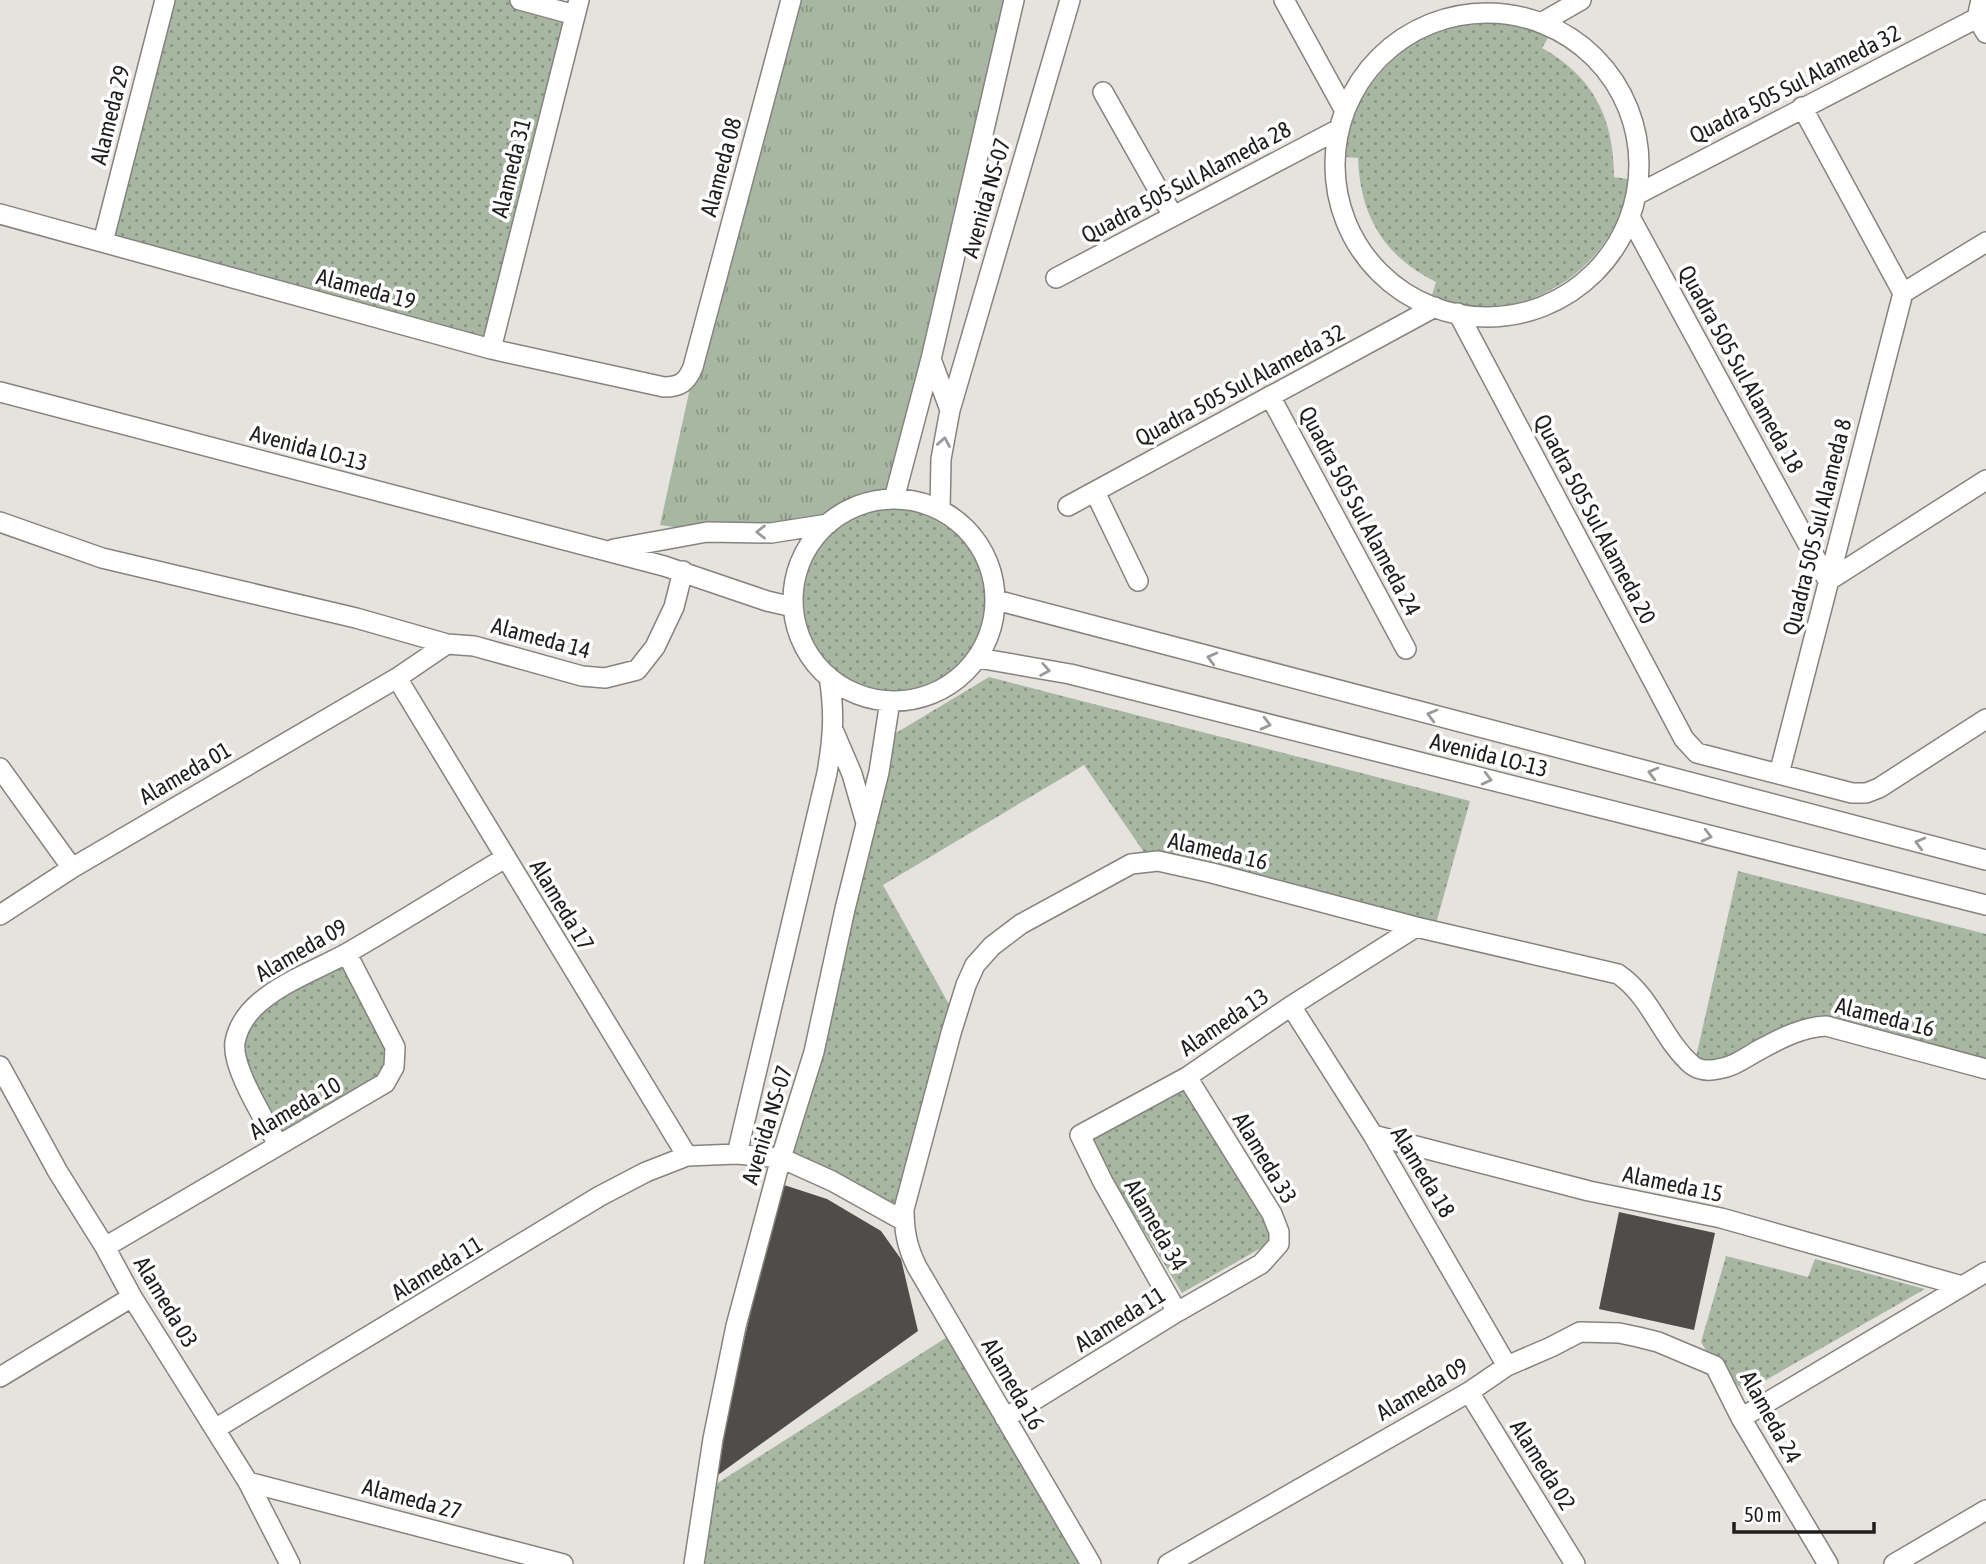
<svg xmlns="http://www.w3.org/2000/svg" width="1986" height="1564" font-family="'Asap Condensed',sans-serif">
  <defs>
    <pattern id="grass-tufts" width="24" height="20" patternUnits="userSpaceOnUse" patternTransform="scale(1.75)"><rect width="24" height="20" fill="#a8b7a2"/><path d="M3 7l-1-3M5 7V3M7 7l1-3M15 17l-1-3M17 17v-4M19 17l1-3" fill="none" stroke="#889483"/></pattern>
    <pattern id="park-dots" width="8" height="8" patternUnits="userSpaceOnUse" patternTransform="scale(1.75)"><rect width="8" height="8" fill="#a8b7a2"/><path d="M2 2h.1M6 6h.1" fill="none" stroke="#889483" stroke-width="1.8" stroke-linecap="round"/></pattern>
  </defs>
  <rect width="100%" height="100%" fill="#e6e3df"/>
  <path fill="url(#grass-tufts)" d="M 789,0 L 1020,0 L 894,499 L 828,524 L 707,532 L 660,525 L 699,347 Z"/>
  <path fill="url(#park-dots)" d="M 166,0 L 517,0 L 575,15 L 491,349 L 103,242 Z
    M 1472,24 C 1498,22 1525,25 1548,38 L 1542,48 C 1594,77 1614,119 1614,177 L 1628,179 C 1622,253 1547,314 1473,306 C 1459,305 1445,300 1432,295 L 1436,282 C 1384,256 1360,216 1358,158 L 1345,157 C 1351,87 1403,34 1472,24 Z
    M795 600a100 100 0 1 1 200 0a100 100 0 1 1-200 0Z
    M 989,677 L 1470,801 L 1434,931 L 1150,861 L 1084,765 L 883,885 L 956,1017 L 904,1221 L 781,1158 L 886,739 Z
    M 1738,871 L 1986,934 L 1986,1069 L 1838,1028 L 1694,1066 Z
    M 347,954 L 395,1047 L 391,1075 L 278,1145 L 239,1069 L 249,1012 Z
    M 1183,1084 L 1275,1240 L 1182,1293 L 1083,1132 Z
    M 1726,1256 L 1808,1277 L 1815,1259 L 1925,1289 L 1745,1392 L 1715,1366 L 1701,1342 Z
    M 955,1332 L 1091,1564 L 695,1564 L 705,1491 Z"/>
  <path fill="#4f4d49" d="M 781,1184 L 827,1199 L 881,1231 L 901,1259 L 918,1331 L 711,1480 Z
    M 1619,1212 L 1715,1233 L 1694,1330 L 1599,1309 Z"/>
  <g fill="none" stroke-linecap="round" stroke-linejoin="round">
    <defs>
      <path id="minor" d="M 520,0 L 575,15
        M 1284,0 L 1345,111
        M1335 165a152 152 0 1 1 304 0a152 152 0 1 1-304 0Z
        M 1977,18 L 1981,0
        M 1977,18 L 1986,33
        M 1541,23 L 1581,0
        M 1103,92 L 1173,216
        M 1802,107 L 1903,293
        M 1636,195 L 1977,18
        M 0,214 L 491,349 L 664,387 C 680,387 687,382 693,367 L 791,0
        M 1630,217 L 1828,581 L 1986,480
        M 103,242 L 165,0
        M 1056,278 L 1339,129
        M 1903,293 L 1986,242
        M 1458,313 L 1684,739 L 1697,753 L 1852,793 L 1866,793 L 1879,788 L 1986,719
        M 491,349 L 579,0
        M 931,359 L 950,410 L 941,459 L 940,510
        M 0,392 L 664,566 L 767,601 L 793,607
        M 1270,396 L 1406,649
        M 950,410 L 1070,0
        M 1095,492 L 1138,581
        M 894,499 L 931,359 L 1014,0
        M793 600a101 101 0 1 1 202 0a101 101 0 1 1-202 0Z
        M 1068,506 L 1435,307
        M 0,522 L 102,558 L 356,618 L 447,644 L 474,646 L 582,676 L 605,678 L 637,670 L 655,647 L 674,607 L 683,571
        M 614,549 L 707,532 L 771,533 L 828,524
        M 996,600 L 1986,860
        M 978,658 L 1070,674 L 1986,905
        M 397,678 L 687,1156
        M 834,732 L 852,774 L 866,823
        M 0,768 L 72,868
        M 1779,774 L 1903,293
        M 0,915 L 72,868 L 397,678 L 447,644
        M 1291,1006 L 1373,1135 L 1507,1366
        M 0,1066 L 58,1172 L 105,1247 L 132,1297 L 248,1482 L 290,1564
        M 1373,1135 L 1589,1191 L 1721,1218 L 1962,1286
        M 278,1145 C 266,1121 231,1068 235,1042 C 238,1026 247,1013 260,1002 C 286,980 319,969 349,952 C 401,922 453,889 505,858
        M 737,1154 L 827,773 C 833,738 835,713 829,677
        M 105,1247 L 385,1083 L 394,1067 L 395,1047 L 347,954
        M 1177,1312 L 1103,1182 L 1080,1135 L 1187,1077 L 1291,1006 L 1416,927
        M 0,1377 L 132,1297
        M 1469,1392 L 1575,1564
        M 1005,1418 L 1177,1312 L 1261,1264 L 1279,1244 L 1279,1232 L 1272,1214 L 1187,1077
        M 1741,1418 L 1986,1272
        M 215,1429 L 600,1196 L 646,1172 L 687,1156 L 737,1154 L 781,1158 L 832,1181 L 904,1221
        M 248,1482 L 563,1564
        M 694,1564 L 713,1439 L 736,1326 L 781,1158 L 814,1052 L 845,909 L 879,772 L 890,701
        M 1091,1564 L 917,1267 C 907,1247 904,1231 904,1209 L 951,1033 L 966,985 L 975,965 L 992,946 L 1021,924 L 1131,864 L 1158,861 L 1212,873 L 1416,927 L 1618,974 C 1652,997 1662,1039 1692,1065 C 1700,1071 1709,1071 1718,1069 C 1734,1067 1746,1057 1761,1049 C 1781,1038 1803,1027 1826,1026 L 1986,1069
        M 1168,1564 L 1469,1392 L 1507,1366 L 1551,1347 L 1580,1332 L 1619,1333 L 1638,1337 L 1658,1342 L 1715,1366 L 1741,1418 L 1828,1564
        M 1894,1564 L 1986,1510"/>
    </defs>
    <use href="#minor" stroke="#86837f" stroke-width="22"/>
    <use href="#minor" stroke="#fff" stroke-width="19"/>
  </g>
  <defs><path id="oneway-chevron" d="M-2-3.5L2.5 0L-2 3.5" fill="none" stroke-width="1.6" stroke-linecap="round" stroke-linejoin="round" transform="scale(1.75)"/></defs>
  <g stroke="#9a9a99">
    <use href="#oneway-chevron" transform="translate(944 442) rotate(-80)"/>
    <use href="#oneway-chevron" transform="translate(761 532) rotate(-180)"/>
    <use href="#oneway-chevron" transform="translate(1212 658) rotate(-165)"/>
    <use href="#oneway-chevron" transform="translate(1045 670) rotate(10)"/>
    <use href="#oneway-chevron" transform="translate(1432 715) rotate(-165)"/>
    <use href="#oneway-chevron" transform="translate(1266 724) rotate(14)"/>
    <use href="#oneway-chevron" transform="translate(1653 773) rotate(-165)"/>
    <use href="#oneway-chevron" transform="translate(1487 779) rotate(14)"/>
    <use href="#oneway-chevron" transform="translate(1707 836) rotate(14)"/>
    <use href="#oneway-chevron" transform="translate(1920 843) rotate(-165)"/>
  </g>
  <g text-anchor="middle" stroke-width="7" stroke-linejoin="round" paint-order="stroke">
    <g font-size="23" fill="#1f1e1c" stroke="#fff">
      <text transform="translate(1795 84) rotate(-27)" y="8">Quadra 505 Sul Alameda 32</text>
      <text transform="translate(110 115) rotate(-76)" y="8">Alameda 29</text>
      <text transform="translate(721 167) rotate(-75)" y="8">Alameda 08</text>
      <text transform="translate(511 168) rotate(-76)" y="8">Alameda 31</text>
      <text transform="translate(1186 182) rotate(-28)" y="8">Quadra 505 Sul Alameda 28</text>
      <text transform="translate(986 198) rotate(-74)" y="8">Avenida NS-07</text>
      <text transform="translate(366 289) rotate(15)" y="8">Alameda 19</text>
      <text transform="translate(1741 369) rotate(61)" y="8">Quadra 505 Sul Alameda 18</text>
      <text transform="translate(1240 385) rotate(-28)" y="8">Quadra 505 Sul Alameda 32</text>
      <text transform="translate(309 448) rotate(15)" y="8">Avenida LO-13</text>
      <text transform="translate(1360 511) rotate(62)" y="8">Quadra 505 Sul Alameda 24</text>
      <text transform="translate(1595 519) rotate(62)" y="8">Quadra 505 Sul Alameda 20</text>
      <text transform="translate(1817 527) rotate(-76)" y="8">Quadra 505 Sul Alameda 8</text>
      <text transform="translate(541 638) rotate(15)" y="8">Alameda 14</text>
      <text transform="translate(1489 755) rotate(14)" y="8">Avenida LO-13</text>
      <text transform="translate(185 773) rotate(-30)" y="8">Alameda 01</text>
      <text transform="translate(1218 851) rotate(13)" y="8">Alameda 16</text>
      <text transform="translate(562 905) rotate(59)" y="8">Alameda 17</text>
      <text transform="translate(301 950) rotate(-30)" y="8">Alameda 09</text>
      <text transform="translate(1885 1017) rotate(14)" y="8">Alameda 16</text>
      <text transform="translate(1224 1022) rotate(-34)" y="8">Alameda 13</text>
      <text transform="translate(295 1108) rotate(-30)" y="8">Alameda 10</text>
      <text transform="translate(767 1125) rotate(-73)" y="8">Avenida NS-07</text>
      <text transform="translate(1265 1158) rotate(59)" y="8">Alameda 33</text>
      <text transform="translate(1423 1172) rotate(59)" y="8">Alameda 18</text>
      <text transform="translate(1673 1184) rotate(12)" y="8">Alameda 15</text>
      <text transform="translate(1156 1225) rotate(60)" y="8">Alameda 34</text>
      <text transform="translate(437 1268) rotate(-31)" y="8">Alameda 11</text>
      <text transform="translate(166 1302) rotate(59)" y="8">Alameda 03</text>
      <text transform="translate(1120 1319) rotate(-32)" y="8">Alameda 11</text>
      <text transform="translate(1013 1384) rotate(60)" y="8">Alameda 16</text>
      <text transform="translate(1422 1389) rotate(-30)" y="8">Alameda 09</text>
      <text transform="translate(1771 1417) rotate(61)" y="8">Alameda 24</text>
      <text transform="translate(1543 1465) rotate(58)" y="8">Alameda 02</text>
      <text transform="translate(412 1499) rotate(15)" y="8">Alameda 27</text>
    </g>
  </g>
  <path d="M1734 1522v10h140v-10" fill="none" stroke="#1f1e1c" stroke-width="3.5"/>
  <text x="1744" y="1522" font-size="21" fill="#1f1e1c" stroke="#ffffff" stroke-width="5" paint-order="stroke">50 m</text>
</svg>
